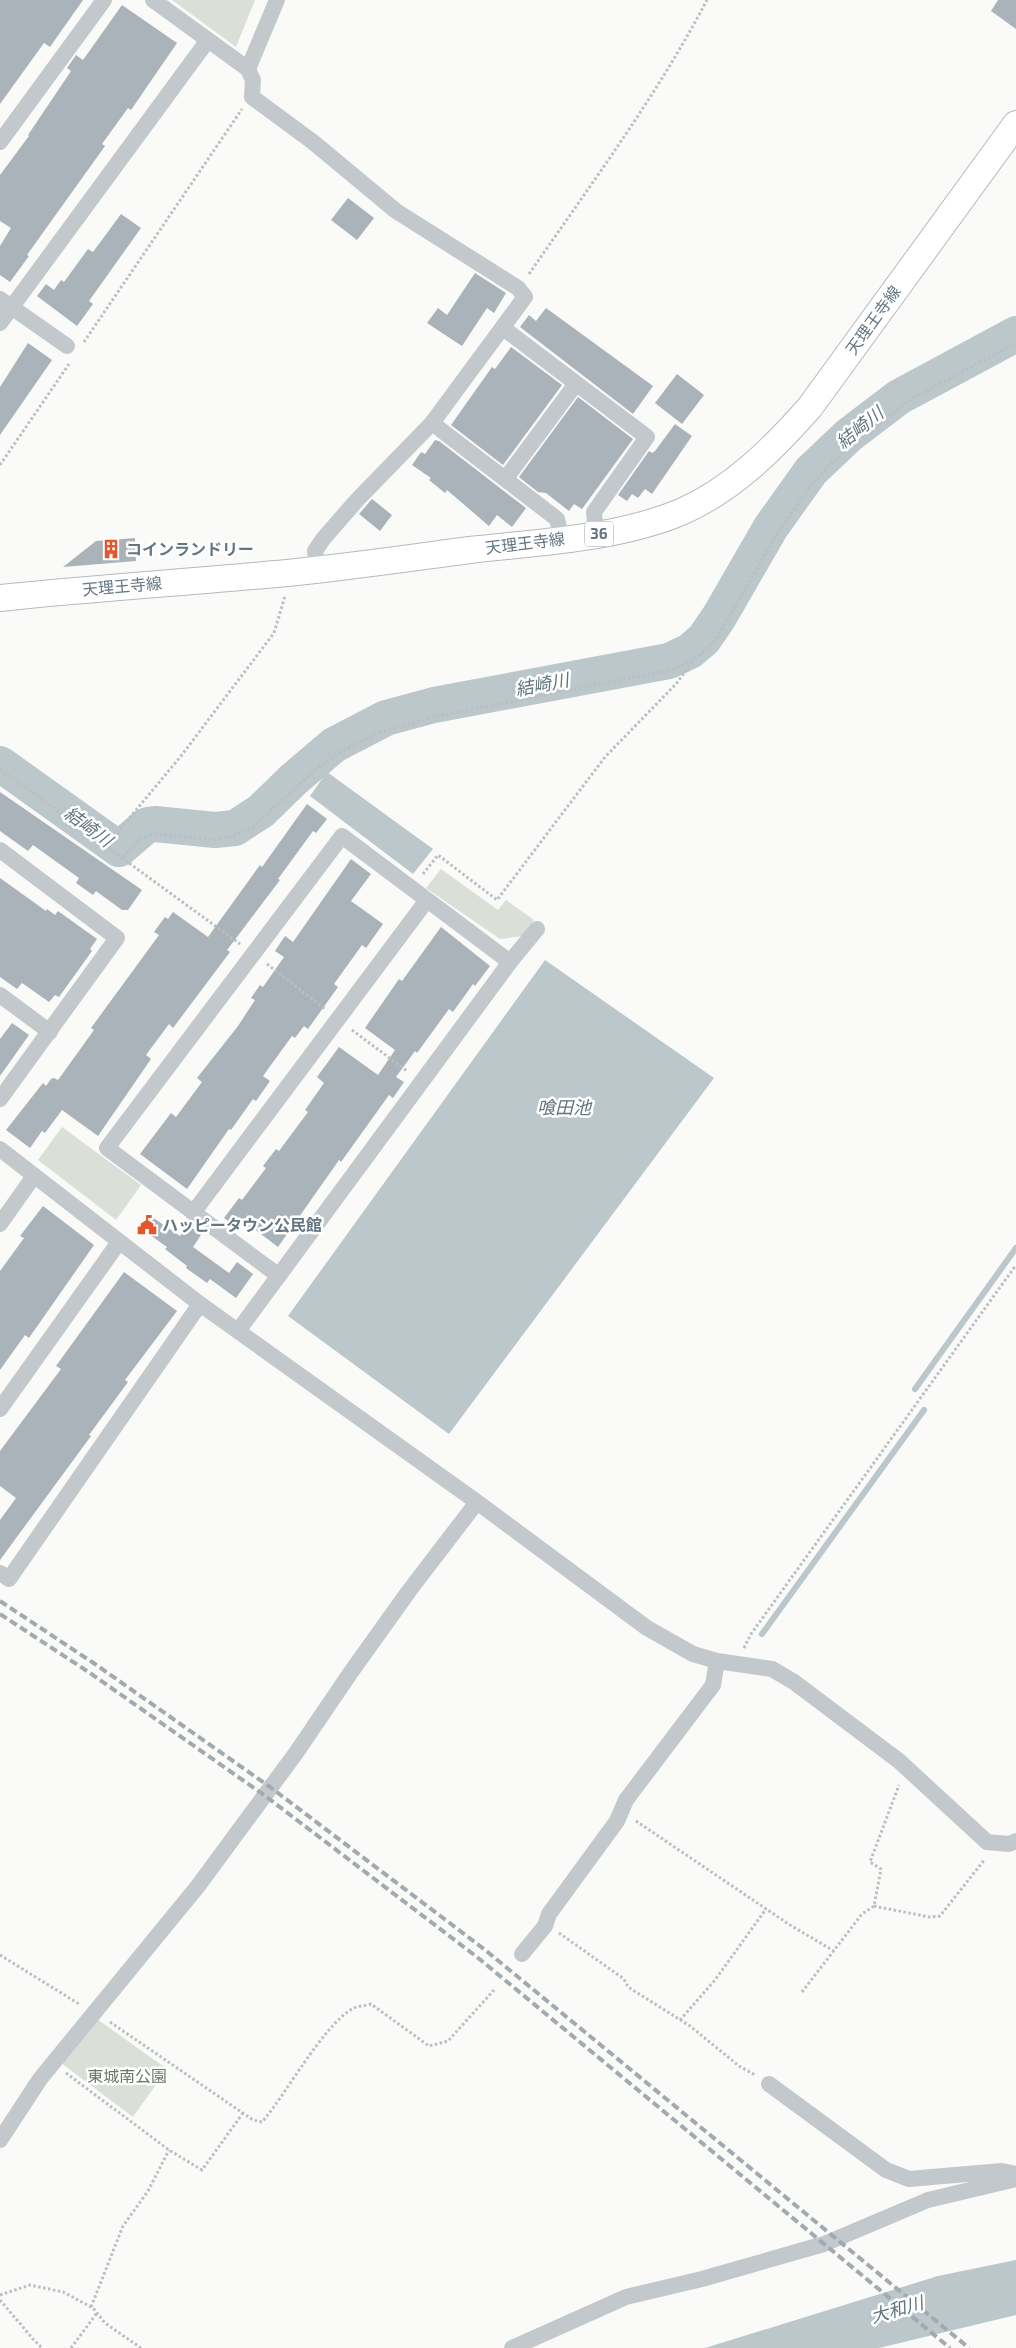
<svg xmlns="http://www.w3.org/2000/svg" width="1016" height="2348" font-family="'Exo 2','Noto Sans JP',sans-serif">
  <rect width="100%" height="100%" fill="#fafaf8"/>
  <path fill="#dadfd7" d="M 172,0 L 255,0 L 236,47 Z
    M 441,869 L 498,910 L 506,900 L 534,920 L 522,936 L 500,939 L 426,888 Z
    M 62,1127 L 141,1185 L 116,1220 L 38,1160 Z
    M 97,2019 L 167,2069 L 133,2117 L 61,2063 Z"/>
  <path fill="#bbc7cb" d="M 327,772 L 433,849 L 413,874 L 310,796 Z
    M 545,960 L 714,1078 L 449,1434 L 288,1316 Z
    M 1016,2260 L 1016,2315 L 879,2348 L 705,2348 L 938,2276 Z"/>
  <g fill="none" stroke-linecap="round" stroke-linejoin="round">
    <path stroke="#bbc7cb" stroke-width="6" d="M 915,1389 L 1016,1248
      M 762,1634 L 924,1410"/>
    <path stroke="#bbc7cb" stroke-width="36" d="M 0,764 L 119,849 L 147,825 L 155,824 L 215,830 L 235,828 L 261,811 L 294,779 L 334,745 L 386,718 L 434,705 L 669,661 L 690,651 L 704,639 L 719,617 L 771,527 L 811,471 L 849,435 L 899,397 L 1016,334"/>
  </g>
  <path fill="#aab3b9" d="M 0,0 L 83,0 L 50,47 L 44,43 L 0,104 Z
    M 998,0 L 1016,0 L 1016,29 L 991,11 Z
    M 122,5 L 177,43 L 131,110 L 128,108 L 102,144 L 105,146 L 27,255 L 29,256 L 10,282 L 0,275 L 0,246 L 11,228 L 0,221 L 0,175 L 29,136 L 28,135 L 71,71 L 67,68 L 76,55 L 83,60 Z
    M 348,198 L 374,218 L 357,240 L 331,220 Z
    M 121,214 L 141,228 L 89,301 L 93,304 L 77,326 L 37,296 L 46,284 L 54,290 L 61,280 L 64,282 L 88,249 L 93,252 Z
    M 475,273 L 506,293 L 494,313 L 487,308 L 462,346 L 427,323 L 438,308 L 447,315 Z
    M 546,308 L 653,386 L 633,414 L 520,327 L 529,315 L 536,321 Z
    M 28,343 L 52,360 L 0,435 L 0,387 Z
    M 511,347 L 562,385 L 503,465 L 451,425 L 492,367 L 495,369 Z
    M 677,374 L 704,395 L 682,424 L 655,403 Z
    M 578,397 L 633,439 L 582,509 L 574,504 L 569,511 L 546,493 L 538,492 L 519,477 Z
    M 675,424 L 692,436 L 652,494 L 645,489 L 638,498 L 632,494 L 627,501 L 618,495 L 649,451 L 652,453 L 655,451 Z
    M 435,440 L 439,441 L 526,508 L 512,527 L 497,515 L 489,526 L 447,490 L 445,493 L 429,480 L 431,478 L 412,465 L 421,452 L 425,454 Z
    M 372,499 L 392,515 L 380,531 L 359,514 Z
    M 135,538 L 136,561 L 63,567 L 96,541 Z
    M 0,792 L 142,890 L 128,910 L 122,910 L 96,891 L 93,895 L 76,883 L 79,878 L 33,845 L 28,851 L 0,831 Z
    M 307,804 L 327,819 L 316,833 L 313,831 L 278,879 L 280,880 L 227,950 L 230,952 L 173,1028 L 169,1024 L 146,1055 L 151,1059 L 98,1136 L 62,1110 L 45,1133 L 42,1131 L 30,1148 L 6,1130 L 43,1083 L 46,1086 L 51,1079 L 54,1078 L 58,1080 L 94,1030 L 91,1028 L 159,935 L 154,932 L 165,917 L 168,919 L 173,912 L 208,937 L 260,865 L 262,867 Z
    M 351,859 L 371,874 L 351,901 L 383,924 L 366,948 L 362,945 L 334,984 L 338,987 L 308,1029 L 304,1026 L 295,1038 L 292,1036 L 263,1076 L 270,1081 L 256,1101 L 253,1099 L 231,1130 L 229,1129 L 187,1189 L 140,1154 L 171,1113 L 176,1117 L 202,1082 L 197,1078 L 238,1026 L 255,1000 L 251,998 L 260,985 L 263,987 L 284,957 L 275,951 L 285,936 L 293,942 Z
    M 0,878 L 46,911 L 47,909 L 55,915 L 58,911 L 97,939 L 90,949 L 92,951 L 59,997 L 55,995 L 49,1002 L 22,983 L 17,989 L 0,977 Z
    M 441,927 L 490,966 L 475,986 L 473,984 L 453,1012 L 449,1009 L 417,1053 L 415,1051 L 396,1077 L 404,1082 L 393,1098 L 389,1095 L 341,1162 L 339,1160 L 278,1247 L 253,1228 L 251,1230 L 242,1224 L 239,1229 L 224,1218 L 239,1198 L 242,1200 L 266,1168 L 263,1166 L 276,1149 L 279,1151 L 308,1112 L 305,1110 L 324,1083 L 317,1077 L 339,1047 L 378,1075 L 395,1050 L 365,1028 L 399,979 L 402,981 Z
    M 12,1023 L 29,1035 L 0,1076 L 0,1039 Z
    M 43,1206 L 94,1245 L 29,1338 L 25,1335 L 0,1370 L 0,1271 L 24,1238 L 20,1236 Z
    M 152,1217 L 180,1236 L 188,1225 L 201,1235 L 193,1247 L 229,1273 L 237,1262 L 253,1274 L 236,1298 L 210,1279 L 207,1283 L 186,1268 L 187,1266 L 165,1249 L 167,1247 L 143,1230 Z
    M 124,1272 L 177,1311 L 125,1380 L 128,1382 L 89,1435 L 91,1436 L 0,1560 L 0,1520 L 16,1498 L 0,1486 L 0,1451 L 61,1369 L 56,1366 Z"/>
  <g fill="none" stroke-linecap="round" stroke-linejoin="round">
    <defs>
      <path id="primary" d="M 0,598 C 95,588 191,582 287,573 C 348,567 409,558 470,550 C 539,542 616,539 681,512 C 732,490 774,448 810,407 L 1016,124"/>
    </defs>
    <use href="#primary" stroke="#b5babe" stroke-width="28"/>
    <path stroke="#bbbfc2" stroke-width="3" stroke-dasharray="2.5 2.5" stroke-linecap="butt" d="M 529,274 C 591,184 656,97 707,0
      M 84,342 L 242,109
      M 0,465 L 69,364
      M 0,769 L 240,944
      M 110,847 L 122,827 L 181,756 L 274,633 L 285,596
      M 123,857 L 141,838 L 154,834 L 216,840 L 233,836 L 252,828 L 316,769 L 337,754 L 378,733 L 433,717 L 671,670 L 694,660 L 715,641 L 777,534 L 807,490 L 829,465 L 908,401 L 1016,343
      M 423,874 L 438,855 L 497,900 L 605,757 L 676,684 L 693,661
      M 267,964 L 325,1009
      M 352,1030 L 407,1071
      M 744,1648 L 751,1634 L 1016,1265
      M 636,1821 L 790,1925 L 834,1951
      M 874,1906 L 929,1917 L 940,1916 L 985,1859
      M 559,1933 L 624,1979 L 628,1987 L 690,2026 L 739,2066 L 755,2075
      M 0,1955 L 79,2004
      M 802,1992 L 862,1914 L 874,1906 L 881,1869 L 870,1862 L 899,1785
      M 680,2020 L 715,1980 L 766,1909
      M 110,2022 L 253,2120 L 262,2122 C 287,2093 322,2027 352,2009 C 357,2006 365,2006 371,2004 L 429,2046 L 448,2041 L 494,1990
      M 66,2073 L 169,2150 L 202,2170 L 243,2113
      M 0,2295 L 30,2285 L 63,2292 L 93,2308 L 105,2323 L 141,2348
      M 0,2300 L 33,2339 L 42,2348
      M 91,2307 L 123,2226 L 148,2191 L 169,2150
      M 71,2348 L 97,2313"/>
    <path stroke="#c3c8cc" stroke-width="16" d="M 153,0 L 248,69 L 253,80 L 252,97 L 313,142 L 396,211 L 518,288 L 525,297 L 432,423 L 358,499 L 323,539 L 315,551 L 317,569
      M 248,69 L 277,0
      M 0,142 L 104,0
      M 0,299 L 67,346
      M 0,323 L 208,40
      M 503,328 L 647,437 L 594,512 L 596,535
      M 432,423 L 557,519 L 562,539
      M 506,478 L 575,385
      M 0,850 L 117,938 L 0,1099
      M 0,995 L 50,1032
      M 0,1149 L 200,1304 L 477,1502 L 647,1628 L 693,1654 L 717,1661 L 772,1669 L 794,1682 L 899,1761 L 987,1842 L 1009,1844 L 1016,1841
      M 193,1213 L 427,900
      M 0,1224 L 34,1176
      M 279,1276 L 107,1148 L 342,836 L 510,962
      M 238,1331 L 510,962 L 537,929
      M 0,1409 L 119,1242
      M 0,1573 L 9,1579 L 200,1304
      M 522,1954 L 545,1926 L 549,1914 L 617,1821 L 626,1800 L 713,1685 L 717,1661
      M 769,2084 L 886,2170 L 909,2179 L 1002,2171 L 1016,2174
      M 0,2140 L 40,2079 L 198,1886 L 296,1753 L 351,1672 L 409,1591 L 477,1502
      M 512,2348 L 626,2297 L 702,2279 L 824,2244 L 928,2200 L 1016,2179"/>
    <use href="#primary" stroke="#fff" stroke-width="26"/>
    <path stroke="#a2aab0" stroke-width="4" stroke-dasharray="8 4" stroke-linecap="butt" d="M 0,1601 L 95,1664 L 270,1787 L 484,1949 L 969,2348
      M 0,1614 L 90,1673 L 264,1795 L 477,1957 L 950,2348"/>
  </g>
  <defs>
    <symbol id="building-bare" viewBox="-9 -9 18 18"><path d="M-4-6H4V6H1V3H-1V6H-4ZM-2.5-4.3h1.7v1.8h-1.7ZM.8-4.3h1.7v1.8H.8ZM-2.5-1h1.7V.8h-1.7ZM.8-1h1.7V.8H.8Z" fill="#e4572e" stroke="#fff" stroke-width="2.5" paint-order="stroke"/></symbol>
    <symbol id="civic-bare" viewBox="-9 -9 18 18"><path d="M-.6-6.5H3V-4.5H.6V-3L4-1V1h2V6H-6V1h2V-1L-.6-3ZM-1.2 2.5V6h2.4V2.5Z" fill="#e4572e" stroke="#fff" stroke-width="2.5" paint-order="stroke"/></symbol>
  </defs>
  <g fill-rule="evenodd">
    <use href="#building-bare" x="97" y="535" width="28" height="28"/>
    <use href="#civic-bare" x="133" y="1211" width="28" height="28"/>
  </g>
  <g text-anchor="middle" stroke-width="5" stroke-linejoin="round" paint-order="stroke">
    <rect fill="#fff" stroke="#939fa8" stroke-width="1" x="585" y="521.5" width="28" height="25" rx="4"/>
    <g font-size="15" font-weight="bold" fill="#657683">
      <text x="599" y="539">36</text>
    </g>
    <g font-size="16" fill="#657683" stroke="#fff">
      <text transform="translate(873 320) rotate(-54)" y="6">天理王寺線</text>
      <text transform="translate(525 543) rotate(-7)" y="6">天理王寺線</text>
      <text transform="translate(122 586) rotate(-5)" y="6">天理王寺線</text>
    </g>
    <g font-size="16" font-weight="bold" fill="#657683" stroke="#fff" text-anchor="start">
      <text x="126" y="555">コインランドリー</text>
      <text x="162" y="1231">ハッピータウン公民館</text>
    </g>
    <g font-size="16" fill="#687a64" stroke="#fff">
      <text x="127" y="2082">東城南公園</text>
    </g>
    <g font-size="18" font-style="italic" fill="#60757c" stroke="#fff">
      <text transform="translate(860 428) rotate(-39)" y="6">結崎川</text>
      <text transform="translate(542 685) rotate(-11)" y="6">結崎川</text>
      <text transform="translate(88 827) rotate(36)" y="6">結崎川</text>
      <text x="564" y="1114">喰田池</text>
      <text transform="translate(897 2310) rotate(-16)" y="6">大和川</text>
    </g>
  </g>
</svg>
